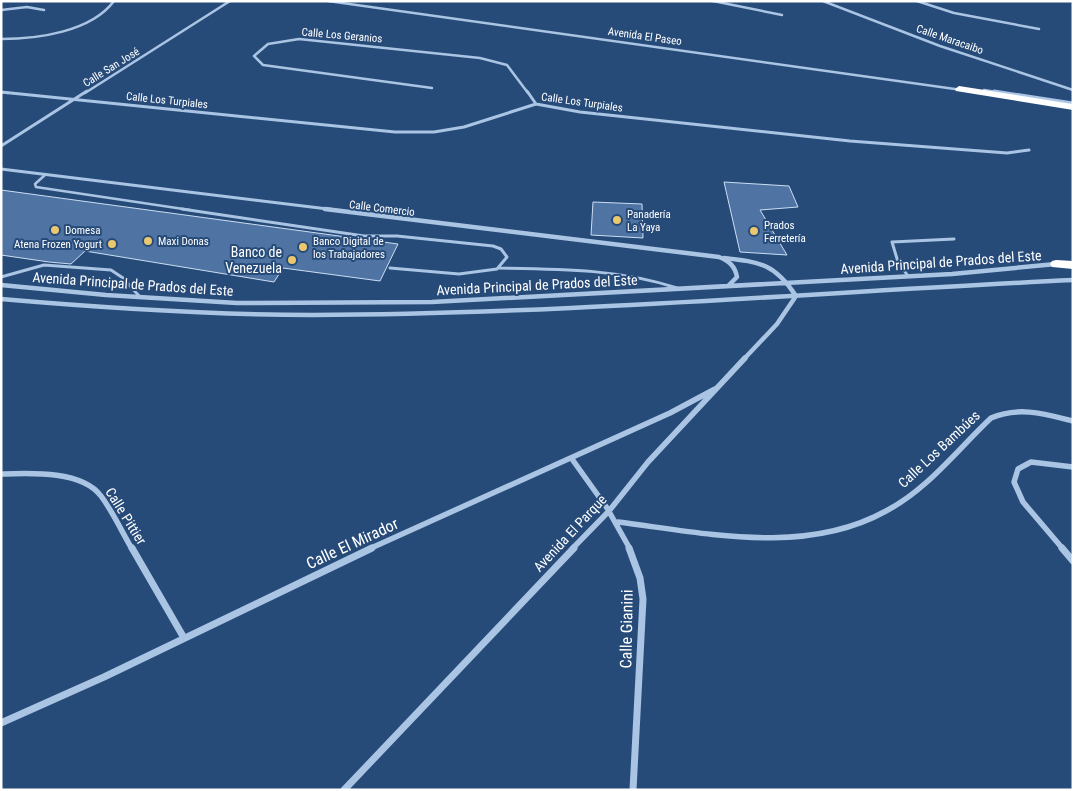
<svg xmlns="http://www.w3.org/2000/svg" width="1074" height="791" font-family="'Roboto Condensed',sans-serif">
  <rect width="100%" height="100%" fill="#274b79"/>
  <path fill="#4f74a3" stroke="#ccdef3" d="M 724,182 L 789,186 L 798,207 L 760,210 L 787,255 L 740,252 Z
    M 1,190 L 398,244 L 380,281 L 283,268 L 274,282 L 85,251 L 71,264 L 49,262 L 1,255 Z
    M 593,202 L 642,204 L 643,238 L 591,235 Z"/>
  <g fill="none" stroke-linecap="round" stroke-linejoin="round">
    <path stroke="#aac4e3" stroke-width="2.5" d="M 45,175 L 35,184 L 36,187 L 190,210"/>
    <path stroke="#aac4e3" stroke-width="3" d="M 182,209 L 364,236 L 397,236 L 493,246 L 501,249 L 507,257 L 497,269 L 459,274 L 390,268
      M 499,268 C 560,269 619,269 677,288
      M 908,276 L 898,262 L 892,242 L 954,239
      M 1,277 L 44,265 L 111,270 L 123,278 L 140,297"/>
    <path stroke="#aac4e3" stroke-width="2.5" d="M 328,1 L 962,90
      M 713,1 L 782,15
      M 823,1 L 940,46 L 1073,90
      M 917,1 L 954,13 L 1039,29
      M 1,10 L 27,7 L 44,10
      M 1,39 C 37,39 91,32 114,1
      M 432,88 L 263,65 L 254,56 L 268,44 L 299,39 L 480,58 L 507,65 L 528,93
      M 984,90 L 1003,93
      M 1,92 L 8,93
      M 85,93 L 230,1"/>
    <path stroke="#aac4e3" stroke-width="3" d="M 527,91 L 536,104
      M 994,91 L 1073,103
      M 1,92 L 395,132 L 434,132 L 464,127 L 536,104 L 580,112 L 850,141 L 1007,153 L 1029,150
      M 1,146 L 87,91
      M 1,169 L 336,210"/>
    <path stroke="#aac4e3" stroke-width="4.5" d="M 325,209 L 719,257 C 729,261 735,266 737,277 L 729,285
      M 724,258 C 761,262 775,264 796,296
      M 1,285 L 106,295 L 237,303 L 432,302 L 952,274 L 1056,264
      M 1,299 C 105,308 209,315 313,315 C 567,314 820,292 1073,280
      M 744,359 L 777,324 L 796,296"/>
    <path stroke="#aac4e3" stroke-width="5.5" d="M 572,459 L 607,508 L 630,549
      M 1,474 C 29,473 82,470 101,496 C 113,512 122,532 132,549
      M 618,522 C 705,533 805,556 886,511 C 928,489 957,450 991,418 C 1019,406 1045,414 1073,421
      M 369,549 L 670,413 L 715,389
      M 572,549 L 609,511 L 648,462 L 745,358
      M 1063,549 L 1023,502 L 1014,482 L 1018,469 L 1031,462 L 1073,467"/>
    <path stroke="#aac4e3" stroke-width="7" d="M 132,548 L 184,638
      M 629,548 L 640,578 L 643,599 L 633,790
      M 1062,548 L 1073,561
      M 1,723 L 104,677 L 372,548
      M 344,790 L 574,548"/>
    <path fill="#fff" fill-rule="evenodd" d="M 959,86 L 1073,104 L 1073,110 L 956,91 L 955,89 Z
      M 1056,260 L 1073,261 L 1073,269 L 1052,267 L 1050,264 L 1052,261 Z"/>
  </g>
  <g fill="#ebc870" stroke="#274b79" stroke-width="2">
    <circle cx="617" cy="220" r="5"/>
    <circle cx="55" cy="230" r="5"/>
    <circle cx="754" cy="231" r="5"/>
    <circle cx="148" cy="241" r="5"/>
    <circle cx="112" cy="244" r="5"/>
    <circle cx="303" cy="247" r="5"/>
    <circle cx="292" cy="260" r="5"/>
  </g>
  <g text-anchor="middle" stroke-width="4" stroke-linejoin="round" paint-order="stroke">
    <g font-size="11" fill="#fff" stroke="#274b79">
      <text transform="translate(342 35) rotate(5)" y="4">Calle Los Geranios</text>
      <text transform="translate(645 36) rotate(8)" y="4">Avenida El Paseo</text>
      <text transform="translate(950 39) rotate(19)" y="4">Calle Maracaibo</text>
      <text transform="translate(111 67) rotate(-32)" y="4">Calle San José</text>
      <text transform="translate(167 100) rotate(6)" y="4">Calle Los Turpiales</text>
      <text transform="translate(582 102) rotate(8)" y="4">Calle Los Turpiales</text>
      <text transform="translate(382 208) rotate(7)" y="4">Calle Comercio</text>
    </g>
    <g font-size="11" fill="#fff" stroke="#274b79" text-anchor="start">
      <text x="627" y="218">Panadería<tspan x="627" dy="13">La Yaya</tspan></text>
      <text x="764" y="229">Prados<tspan x="764" dy="13">Ferretería</tspan></text>
      <text x="65" y="234">Domesa</text>
      <text x="158" y="245">Maxi Donas</text>
      <text x="313" y="245">Banco Digital de<tspan x="313" dy="13">los Trabajadores</tspan></text>
      <text x="102" y="248" text-anchor="end">Atena Frozen Yogurt</text>
    </g>
    <g font-size="14" fill="#fff" stroke="#274b79" text-anchor="end">
      <text x="282" y="257">Banco de<tspan x="282" dy="16">Venezuela</tspan></text>
    </g>
    <g font-size="14" fill="#fff" stroke="#274b79">
      <text transform="translate(941 262) rotate(-4)" y="5">Avenida Principal de Prados del Este</text>
      <text transform="translate(133 284) rotate(4)" y="5">Avenida Principal de Prados del Este</text>
      <text transform="translate(537 285) rotate(-3)" y="5">Avenida Principal de Prados del Este</text>
      <text transform="translate(939 449) rotate(-43)" y="5">Calle Los Bambúes</text>
      <text transform="translate(126 516) rotate(58)" y="5">Calle Pittier</text>
      <text transform="translate(570 533) rotate(-47)" y="5">Avenida El Parque</text>
    </g>
    <g font-size="16" fill="#fff" stroke="#274b79">
      <text transform="translate(352 543) rotate(-25)" y="6">Calle El Mirador</text>
      <text transform="translate(626 629) rotate(-89)" y="6">Calle Gianini</text>
    </g>
  </g>
  <rect width="1074" height="791" fill="none" stroke="#ffffff" stroke-width="5"/>
</svg>
